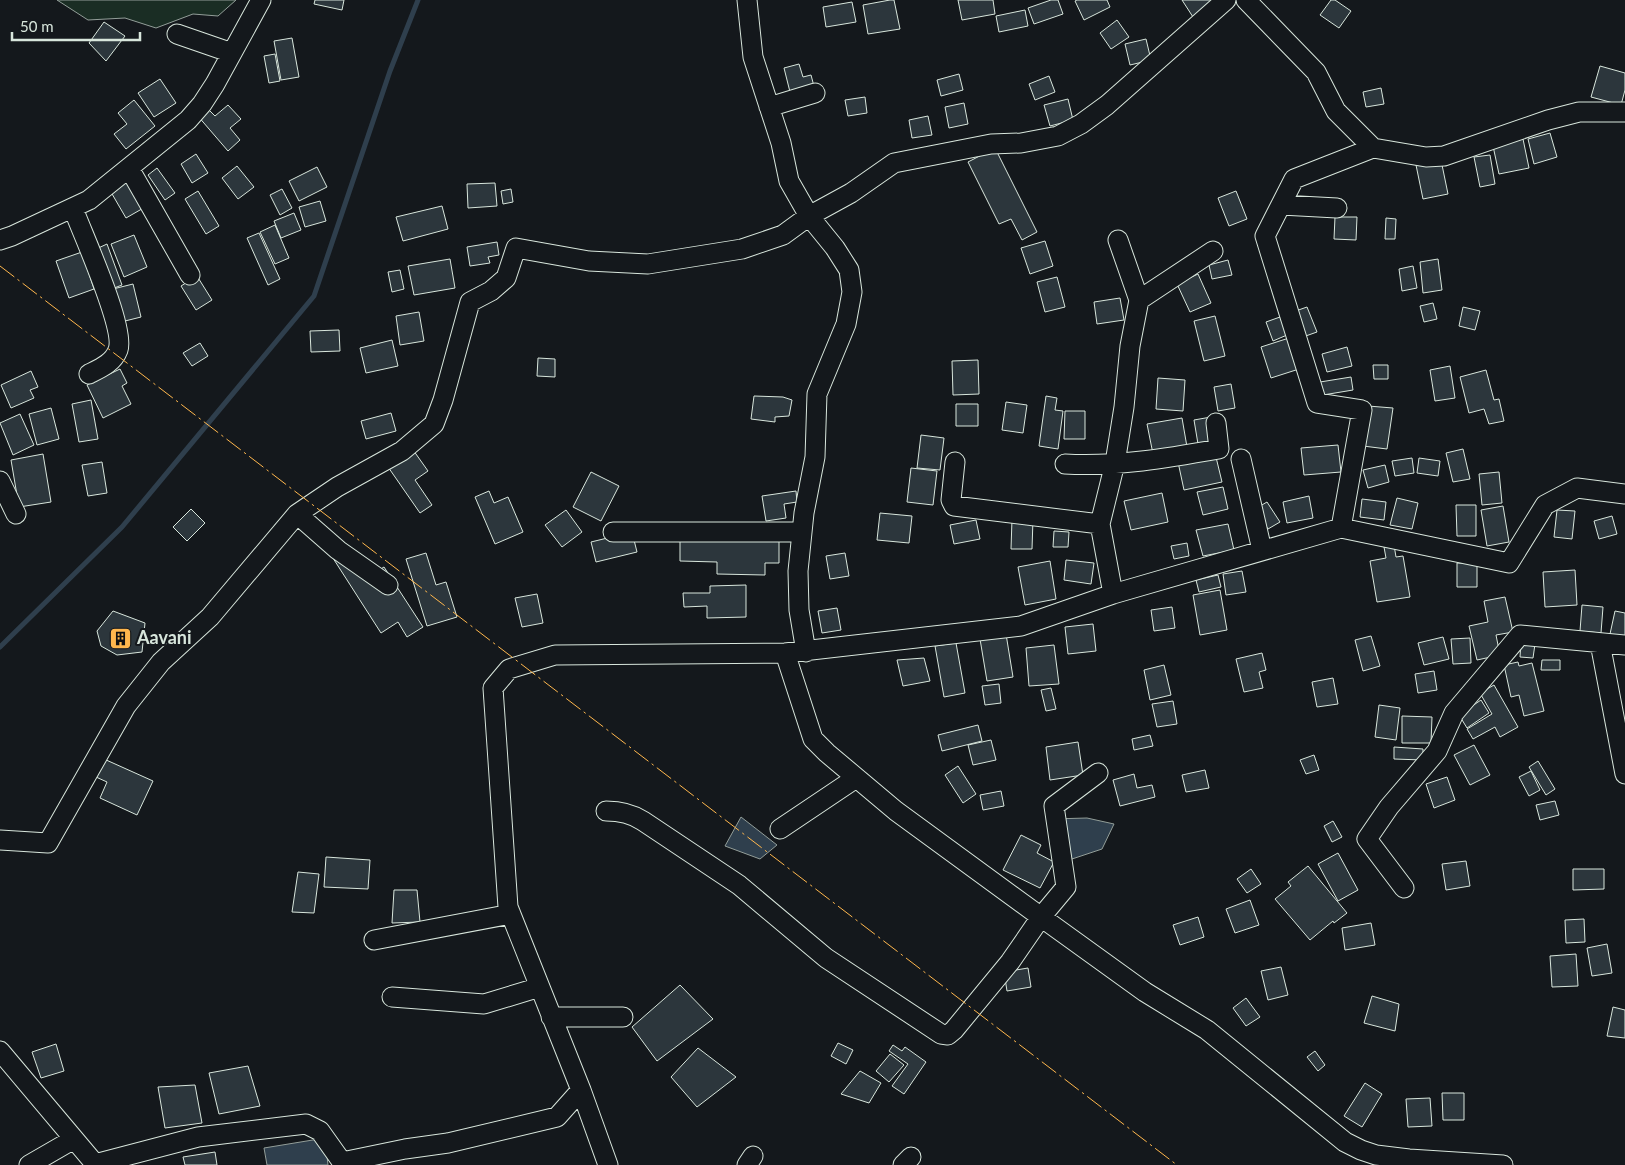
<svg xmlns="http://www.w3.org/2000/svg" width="1625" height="1165" font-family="Lato,sans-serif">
  <rect width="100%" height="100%" fill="#14181c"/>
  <path fill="#1a2d24" stroke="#939e99" d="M 57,0 L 236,0 L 218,16 L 193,14 L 156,28 L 125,18 L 88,20 Z"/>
  <path fill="#2f3f4d" stroke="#939e99" d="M 741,817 L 777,845 L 760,859 L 725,846 Z
    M 1087,818 L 1114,824 L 1102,849 L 1072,859 L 1051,819 Z
    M 325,1138 L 328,1165 L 267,1165 L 264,1148 Z"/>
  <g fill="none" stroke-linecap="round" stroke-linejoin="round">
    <path stroke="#2f3f4d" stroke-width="5" d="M 0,647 L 122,527 L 314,296 L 390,71 L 418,0"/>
  </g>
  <path fill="#2c363c" stroke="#d8e6dc" d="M 315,0 L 344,0 L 342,10 L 314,4 Z
    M 890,0 L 894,0 L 900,29 L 868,34 L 863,5 Z
    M 958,0 L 993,0 L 995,14 L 962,20 Z
    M 1051,0 L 1058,0 L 1063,14 L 1034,24 L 1028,8 Z
    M 1077,0 L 1107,0 L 1110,7 L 1084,20 L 1075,1 Z
    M 1182,0 L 1217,0 L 1193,17 Z
    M 1331,0 L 1335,0 L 1351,11 L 1339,28 L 1320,15 Z
    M 852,2 L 856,22 L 826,27 L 823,7 Z
    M 1025,10 L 1028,26 L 999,32 L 996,16 Z
    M 1117,20 L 1129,37 L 1111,49 L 1100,33 Z
    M 104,22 L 125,36 L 106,61 L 89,43 Z
    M 292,38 L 299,77 L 281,80 L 274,41 Z
    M 1146,39 L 1151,60 L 1130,65 L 1125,44 Z
    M 275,54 L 280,81 L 269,83 L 264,56 Z
    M 799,64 L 803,77 L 811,75 L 815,90 L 791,96 L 784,68 Z
    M 1600,66 L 1625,73 L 1625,90 L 1621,105 L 1591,97 Z
    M 959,74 L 963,90 L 941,96 L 937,80 Z
    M 1049,76 L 1055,92 L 1035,100 L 1029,84 Z
    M 160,79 L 176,103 L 154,117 L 138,93 Z
    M 1381,88 L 1384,104 L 1366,107 L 1363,92 Z
    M 865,97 L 867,113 L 848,116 L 845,100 Z
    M 1068,99 L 1073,120 L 1050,126 L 1044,105 Z
    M 134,100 L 155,126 L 126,149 L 114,134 L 127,124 L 118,113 Z
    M 964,103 L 968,124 L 949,128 L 945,107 Z
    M 228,105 L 241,119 L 230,128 L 240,140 L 228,151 L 197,115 L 206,107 L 215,116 Z
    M 928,116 L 932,135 L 912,138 L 909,120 Z
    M 1550,133 L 1557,157 L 1534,164 L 1528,139 Z
    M 1523,139 L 1529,168 L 1499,174 L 1493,146 Z
    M 995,148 L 1037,232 L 1022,240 L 1011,219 L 999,224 L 968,162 Z
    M 196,154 L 208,173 L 192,183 L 181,164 Z
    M 1490,155 L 1495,184 L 1480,187 L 1474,157 Z
    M 1441,160 L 1448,194 L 1423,199 L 1416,165 Z
    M 237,166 L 254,187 L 238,199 L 222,178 Z
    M 317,167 L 327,187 L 299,201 L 289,181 Z
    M 157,168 L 175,193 L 165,200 L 148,175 Z
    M 129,175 L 147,206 L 126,218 L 108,187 Z
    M 495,183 L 497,206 L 468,208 L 467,184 Z
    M 282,189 L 292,208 L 280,215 L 270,195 Z
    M 511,189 L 513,202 L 503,204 L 501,191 Z
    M 198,191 L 219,226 L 206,234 L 185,199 Z
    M 1236,191 L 1247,219 L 1229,226 L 1218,198 Z
    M 320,201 L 326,221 L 305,227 L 299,207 Z
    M 442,206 L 448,229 L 403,241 L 396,217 Z
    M 294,213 L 301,230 L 281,238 L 274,221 Z
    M 1335,217 L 1357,217 L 1356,240 L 1334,239 Z
    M 1386,218 L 1396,219 L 1395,239 L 1385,239 Z
    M 275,225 L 289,258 L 275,264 L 260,232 Z
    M 259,233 L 280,279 L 268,285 L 247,238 Z
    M 134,235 L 147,267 L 124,277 L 111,244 Z
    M 1045,241 L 1053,266 L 1030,274 L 1021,248 Z
    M 497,242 L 499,255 L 488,257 L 490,263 L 470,266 L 467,247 Z
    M 107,244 L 122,285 L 109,290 L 94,250 Z
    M 82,252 L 94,289 L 69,298 L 56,261 Z
    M 450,259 L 455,288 L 414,295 L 408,266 Z
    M 1438,259 L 1442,290 L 1423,293 L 1420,262 Z
    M 1228,260 L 1232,275 L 1212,279 L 1209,265 Z
    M 1413,266 L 1417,288 L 1402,291 L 1399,269 Z
    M 400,270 L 404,289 L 392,292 L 388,272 Z
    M 1198,274 L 1211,303 L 1190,312 L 1177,284 Z
    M 197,276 L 212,300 L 196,310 L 181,286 Z
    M 1057,277 L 1065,307 L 1045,312 L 1037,282 Z
    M 133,284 L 141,317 L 121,322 L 113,289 Z
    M 1120,298 L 1124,320 L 1097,324 L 1094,302 Z
    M 1433,303 L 1437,319 L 1424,322 L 1420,306 Z
    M 1307,307 L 1317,332 L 1300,338 L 1290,313 Z
    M 1463,307 L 1480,311 L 1475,330 L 1459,326 Z
    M 419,312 L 424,341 L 400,345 L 396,316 Z
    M 1215,316 L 1225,356 L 1204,361 L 1194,321 Z
    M 1280,317 L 1287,335 L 1273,341 L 1266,322 Z
    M 339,330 L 340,351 L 311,352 L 310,331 Z
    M 1289,338 L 1299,369 L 1271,378 L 1261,347 Z
    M 392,340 L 398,366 L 366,373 L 360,348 Z
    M 200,343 L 208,356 L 192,366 L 183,353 Z
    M 1347,347 L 1352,366 L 1327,372 L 1322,354 Z
    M 538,358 L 555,359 L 555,377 L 537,376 Z
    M 978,360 L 979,394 L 953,395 L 952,361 Z
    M 1373,365 L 1388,365 L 1388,379 L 1374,379 Z
    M 1450,366 L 1455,398 L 1435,401 L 1430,370 Z
    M 120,369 L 127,383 L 122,386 L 131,404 L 103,418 L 87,385 Z
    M 1486,370 L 1494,400 L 1499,399 L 1504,421 L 1489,424 L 1484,409 L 1469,413 L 1460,377 Z
    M 31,371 L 38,387 L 30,390 L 34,398 L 11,408 L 1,385 Z
    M 1351,377 L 1353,390 L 1323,395 L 1320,382 Z
    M 1158,378 L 1185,380 L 1183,411 L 1156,409 Z
    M 1231,384 L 1235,408 L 1218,411 L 1214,387 Z
    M 754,396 L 783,397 L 792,400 L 789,416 L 775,417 L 775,422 L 751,419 Z
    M 1046,396 L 1057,398 L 1055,410 L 1063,411 L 1058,449 L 1039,446 Z
    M 91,400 L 98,439 L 79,442 L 72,404 Z
    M 1006,402 L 1027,405 L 1023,433 L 1002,430 Z
    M 956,404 L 978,404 L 978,426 L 956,426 Z
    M 1368,406 L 1393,408 L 1387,449 L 1363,446 Z
    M 51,408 L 59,439 L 37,445 L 29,414 Z
    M 1065,411 L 1085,411 L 1085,439 L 1064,439 Z
    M 391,413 L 396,431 L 366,439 L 361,421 Z
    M 20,414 L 34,445 L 13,455 L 0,423 Z
    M 1211,417 L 1215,440 L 1198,444 L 1194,420 Z
    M 1182,418 L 1187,447 L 1153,454 L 1147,424 Z
    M 921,435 L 944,438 L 940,470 L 917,468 Z
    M 1338,445 L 1341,472 L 1304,475 L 1301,448 Z
    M 411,447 L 428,471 L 415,480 L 432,505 L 420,513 L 386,464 Z
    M 1463,449 L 1470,479 L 1453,482 L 1446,453 Z
    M 1215,453 L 1222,482 L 1184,490 L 1178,462 Z
    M 43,454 L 51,502 L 19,507 L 11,460 Z
    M 1412,458 L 1414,473 L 1395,476 L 1392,461 Z
    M 1419,458 L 1440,461 L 1438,476 L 1417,473 Z
    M 102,462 L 107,493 L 88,496 L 82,465 Z
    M 1385,465 L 1389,482 L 1368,488 L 1363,470 Z
    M 911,468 L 937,471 L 933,505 L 907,502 Z
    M 591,472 L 619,486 L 601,521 L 573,507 Z
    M 1499,472 L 1502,503 L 1482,505 L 1479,474 Z
    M 1223,487 L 1228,509 L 1203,515 L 1197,492 Z
    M 489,491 L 494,503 L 508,497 L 523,532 L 495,544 L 475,497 Z
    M 796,491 L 797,502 L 784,504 L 786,518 L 766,521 L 762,496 Z
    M 1162,493 L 1168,522 L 1131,530 L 1124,501 Z
    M 1309,496 L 1313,518 L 1287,523 L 1283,502 Z
    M 1397,498 L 1418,503 L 1412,529 L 1390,525 Z
    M 1362,499 L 1386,502 L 1384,520 L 1360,517 Z
    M 1267,502 L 1280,522 L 1268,529 L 1255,509 Z
    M 1456,505 L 1476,505 L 1476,536 L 1457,536 Z
    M 1503,506 L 1509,542 L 1487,546 L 1481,510 Z
    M 191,509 L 205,523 L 187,541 L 173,527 Z
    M 566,510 L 582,532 L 562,547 L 545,525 Z
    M 1557,510 L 1575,511 L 1572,539 L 1554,537 Z
    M 880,513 L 912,516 L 909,543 L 877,540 Z
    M 1612,516 L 1617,534 L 1599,539 L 1594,521 Z
    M 1012,519 L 1033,519 L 1032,549 L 1011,549 Z
    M 976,520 L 980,539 L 954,544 L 950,525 Z
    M 1228,524 L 1234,550 L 1203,556 L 1196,530 Z
    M 1054,531 L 1069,532 L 1068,547 L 1053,547 Z
    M 632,532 L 637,552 L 596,562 L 591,542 Z
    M 680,536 L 779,538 L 779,563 L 765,563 L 765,575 L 717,574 L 717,562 L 680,561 Z
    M 1187,543 L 1189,556 L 1174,559 L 1171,546 Z
    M 1394,545 L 1396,557 L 1403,556 L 1410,597 L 1377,602 L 1370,561 L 1386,558 L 1384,547 Z
    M 426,553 L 436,585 L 446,582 L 457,617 L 427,626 L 406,559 Z
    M 845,553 L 849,576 L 830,579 L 826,556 Z
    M 331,555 L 374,573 L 384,567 L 423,627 L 407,637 L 398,622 L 381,633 Z
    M 1066,560 L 1094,563 L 1091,584 L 1064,580 Z
    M 1050,561 L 1056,599 L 1025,605 L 1018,567 Z
    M 1457,563 L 1477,563 L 1477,587 L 1457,587 Z
    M 1575,570 L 1577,605 L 1545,607 L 1543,572 Z
    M 1242,571 L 1246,592 L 1226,595 L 1223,574 Z
    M 1218,575 L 1221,587 L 1199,592 L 1196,580 Z
    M 746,585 L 746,617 L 707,618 L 707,606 L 684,607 L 683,593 L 710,593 L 710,586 Z
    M 1220,590 L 1227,630 L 1200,635 L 1193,595 Z
    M 537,594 L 543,623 L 522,627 L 515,598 Z
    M 1505,597 L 1513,632 L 1496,635 L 1500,655 L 1477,660 L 1469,626 L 1488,622 L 1484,601 Z
    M 1582,605 L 1603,607 L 1601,633 L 1580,631 Z
    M 1172,607 L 1175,628 L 1154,631 L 1151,610 Z
    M 837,608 L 841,630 L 822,633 L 818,611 Z
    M 113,611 L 145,623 L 142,652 L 117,655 L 101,646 L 97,631 Z
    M 1615,611 L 1625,613 L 1625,637 L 1610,634 Z
    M 1093,624 L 1096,651 L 1068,654 L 1065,627 Z
    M 1006,634 L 1013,677 L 987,681 L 980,639 Z
    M 1371,636 L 1380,666 L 1363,671 L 1355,640 Z
    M 1443,637 L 1449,659 L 1424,665 L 1418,643 Z
    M 1470,638 L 1471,663 L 1453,664 L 1451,639 Z
    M 1521,642 L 1535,644 L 1533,658 L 1520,657 Z
    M 956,643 L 965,693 L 944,697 L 935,646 Z
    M 1054,645 L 1059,684 L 1029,686 L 1026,648 Z
    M 1262,653 L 1266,670 L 1259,672 L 1263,688 L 1244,692 L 1236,659 Z
    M 924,658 L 930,681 L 903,686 L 897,660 Z
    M 1542,660 L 1560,660 L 1560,670 L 1541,670 Z
    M 1518,662 L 1519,666 L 1532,663 L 1544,711 L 1524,716 L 1519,695 L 1511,697 L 1504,665 Z
    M 1164,665 L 1171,695 L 1150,700 L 1144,670 Z
    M 1434,671 L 1437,690 L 1418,693 L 1415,674 Z
    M 1333,678 L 1338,704 L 1317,707 L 1312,682 Z
    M 999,684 L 1001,703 L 985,705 L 982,686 Z
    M 1494,685 L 1518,727 L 1500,737 L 1495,727 L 1473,739 L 1467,729 L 1492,714 L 1480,693 Z
    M 1051,688 L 1056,709 L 1046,711 L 1041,690 Z
    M 1481,700 L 1489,713 L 1467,728 L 1459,715 Z
    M 1173,701 L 1177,724 L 1157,727 L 1152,704 Z
    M 1379,705 L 1400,708 L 1396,740 L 1375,737 Z
    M 1402,716 L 1432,717 L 1431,743 L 1402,743 Z
    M 978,725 L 982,741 L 942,751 L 938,735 Z
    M 1150,735 L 1153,746 L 1134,750 L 1132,739 Z
    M 991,740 L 996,760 L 973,765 L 968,745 Z
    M 1078,742 L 1083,775 L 1050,780 L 1046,747 Z
    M 1474,745 L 1490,775 L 1470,785 L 1454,755 Z
    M 1394,747 L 1423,749 L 1423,760 L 1394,759 Z
    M 1314,755 L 1319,770 L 1306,774 L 1300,760 Z
    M 104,759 L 153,781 L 137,815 L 100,798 L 107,782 L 96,777 Z
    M 1538,761 L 1555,789 L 1546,795 L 1529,767 Z
    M 958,766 L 976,794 L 963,803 L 945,775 Z
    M 1205,770 L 1209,788 L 1186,792 L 1182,775 Z
    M 1531,771 L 1540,790 L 1529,796 L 1519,777 Z
    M 1134,774 L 1137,788 L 1152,785 L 1155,797 L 1120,806 L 1113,780 Z
    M 1447,777 L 1455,800 L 1434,808 L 1426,784 Z
    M 1001,791 L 1004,806 L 983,810 L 980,795 Z
    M 1555,801 L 1559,815 L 1540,820 L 1536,805 Z
    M 1333,821 L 1342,837 L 1332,842 L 1324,826 Z
    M 1021,835 L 1041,845 L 1037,853 L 1054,862 L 1040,888 L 1003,870 Z
    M 1338,853 L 1358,890 L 1338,901 L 1318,864 Z
    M 326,857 L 370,860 L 368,889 L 324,887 Z
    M 1466,861 L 1470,886 L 1446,890 L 1442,864 Z
    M 1308,866 L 1347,913 L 1334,923 L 1333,921 L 1310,940 L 1275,899 L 1291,886 L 1288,882 Z
    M 1251,869 L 1261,884 L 1247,893 L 1237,879 Z
    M 1573,869 L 1604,869 L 1604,889 L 1573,890 Z
    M 298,872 L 319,874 L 314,913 L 292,912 Z
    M 394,890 L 417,890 L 420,922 L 392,923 Z
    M 1250,900 L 1259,925 L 1235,933 L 1226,909 Z
    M 1198,917 L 1204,937 L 1180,945 L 1173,925 Z
    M 1584,919 L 1585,942 L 1566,943 L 1565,920 Z
    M 1371,923 L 1375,945 L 1345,950 L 1342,928 Z
    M 1607,944 L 1612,973 L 1592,976 L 1587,948 Z
    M 1576,954 L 1578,986 L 1552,987 L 1550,956 Z
    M 1281,967 L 1288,995 L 1268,1000 L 1261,971 Z
    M 1028,968 L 1031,987 L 1007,991 L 1004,972 Z
    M 680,985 L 713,1019 L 657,1061 L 632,1027 Z
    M 1372,996 L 1399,1004 L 1395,1031 L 1364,1023 Z
    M 1246,998 L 1260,1017 L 1246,1026 L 1233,1008 Z
    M 1613,1007 L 1625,1010 L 1625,1038 L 1607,1036 Z
    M 838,1043 L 853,1050 L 846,1064 L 831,1056 Z
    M 56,1044 L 64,1071 L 41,1078 L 32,1052 Z
    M 893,1045 L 902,1051 L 905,1047 L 926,1062 L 904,1094 L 892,1086 L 908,1064 L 889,1051 Z
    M 698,1048 L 736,1077 L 697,1107 L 671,1077 Z
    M 1315,1051 L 1325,1065 L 1318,1071 L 1307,1057 Z
    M 890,1054 L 904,1065 L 889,1082 L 876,1071 Z
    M 248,1066 L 260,1106 L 219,1114 L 209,1073 Z
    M 860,1071 L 881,1083 L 869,1103 L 841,1094 Z
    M 1365,1083 L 1382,1094 L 1362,1127 L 1344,1116 Z
    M 195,1085 L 202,1123 L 165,1128 L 158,1087 Z
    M 1442,1093 L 1464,1093 L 1464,1120 L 1443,1120 Z
    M 1430,1098 L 1432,1126 L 1408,1127 L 1406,1099 Z
    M 215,1152 L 217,1165 L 185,1165 L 183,1157 Z"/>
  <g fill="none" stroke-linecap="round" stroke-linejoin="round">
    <defs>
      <path id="minor" d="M 747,0 L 753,57 L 781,143 L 789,181 L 809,216 L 835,248 L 849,270 L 852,292 L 846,324 L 817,394 L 815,457 L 804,513 L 798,571 L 799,610 L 806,652
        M 1246,0 L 1316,72 L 1336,111 L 1373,148 L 1426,157 L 1444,156 L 1548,120 L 1579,112 L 1625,112
        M 177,34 L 232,53
        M 769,107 L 815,93
        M 129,168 L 190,275
        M 1281,205 L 1337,208
        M 73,208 C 82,233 126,328 118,350 C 113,363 101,368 89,374
        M 0,240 L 12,236 L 89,200 L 188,120 L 202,104 L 215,84 L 261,0
        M 1139,300 L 1213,251
        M 1241,459 L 1262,550
        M 955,462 L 951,500 L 954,506 L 1100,524
        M 1065,464 C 1116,467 1168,458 1219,449 L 1216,423
        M 0,481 L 16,514
        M 297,514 L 338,550 L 388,585
        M 1341,528 L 1362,410 L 1317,403 L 1265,236 L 1294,179 L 1373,148
        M 613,532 L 801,532
        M 1113,594 L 1100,524 L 1115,463 L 1124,407 L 1130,346 L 1139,300 L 1118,240
        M 1600,643 L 1625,774
        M 785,653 L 813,739 L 827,753 L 896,811 L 1041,917 L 1145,992 L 1207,1030 L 1345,1142 L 1361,1150 L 1376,1155 L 1409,1159 L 1503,1165
        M 606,811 C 620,811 631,813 643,821 L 739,885 L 826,958 L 941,1034 L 948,1035 L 954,1030 L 1010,962 L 1041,917 L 1066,887 L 1054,806 L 1098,773
        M 780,829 L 856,778
        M 0,840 L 48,843 L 126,706 L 161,662 L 210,617 L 297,514 L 337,487 L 402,451 L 434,424 L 443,400 L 470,302 L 491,291 L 506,278 L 516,248 L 589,261 L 648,264 L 742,249 L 783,235 L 809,216 L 851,193 L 894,163 L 991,144 L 1021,143 L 1058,136 L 1081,124 L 1107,105 L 1226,0
        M 1404,888 L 1367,839 L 1389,807 L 1437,751 L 1454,713 L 1520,635 L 1625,645
        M 374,940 L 511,914
        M 392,997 L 484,1004 L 540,987
        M 551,1017 L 623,1017
        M 0,1051 L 96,1165
        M 95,1164 L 198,1137 L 306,1124 L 320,1131 L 342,1162 L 405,1149 L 448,1143 L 557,1117 L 581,1090
        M 29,1165 L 74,1139
        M 608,1165 L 581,1090 L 508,907 L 493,688 L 509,669 L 555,655 L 785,653 L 1021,626 L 1113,594 L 1341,528 L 1509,563 L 1545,505 L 1577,488 L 1625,494
        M 747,1165 L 753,1156
        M 903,1165 L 911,1157"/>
    </defs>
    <use href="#minor" stroke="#d8e6dc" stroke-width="21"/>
    <use href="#minor" stroke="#14181c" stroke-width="19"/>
    <path stroke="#ffb74d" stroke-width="1" stroke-dasharray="18 4 2.5 4" stroke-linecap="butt" d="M 0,266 L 1177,1165"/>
  </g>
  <defs>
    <symbol id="building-square" viewBox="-11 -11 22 22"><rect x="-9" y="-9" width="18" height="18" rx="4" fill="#ffb74d" stroke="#14181c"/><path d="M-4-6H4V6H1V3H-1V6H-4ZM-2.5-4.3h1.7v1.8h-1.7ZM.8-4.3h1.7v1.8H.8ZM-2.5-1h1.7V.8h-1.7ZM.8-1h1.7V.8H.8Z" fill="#111"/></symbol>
  </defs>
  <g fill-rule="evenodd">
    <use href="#building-square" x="108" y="626" width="25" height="25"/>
  </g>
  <g text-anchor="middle" stroke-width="4" stroke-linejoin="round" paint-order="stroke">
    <g font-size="18" font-weight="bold" fill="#d8e6dc" stroke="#14181c" text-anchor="start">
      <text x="137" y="644">Aavani</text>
    </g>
  </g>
  <path d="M12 32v8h128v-8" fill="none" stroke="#d8e6dc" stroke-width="2.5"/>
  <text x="20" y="32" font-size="15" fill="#d8e6dc" stroke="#14181c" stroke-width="4" paint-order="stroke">50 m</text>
</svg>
